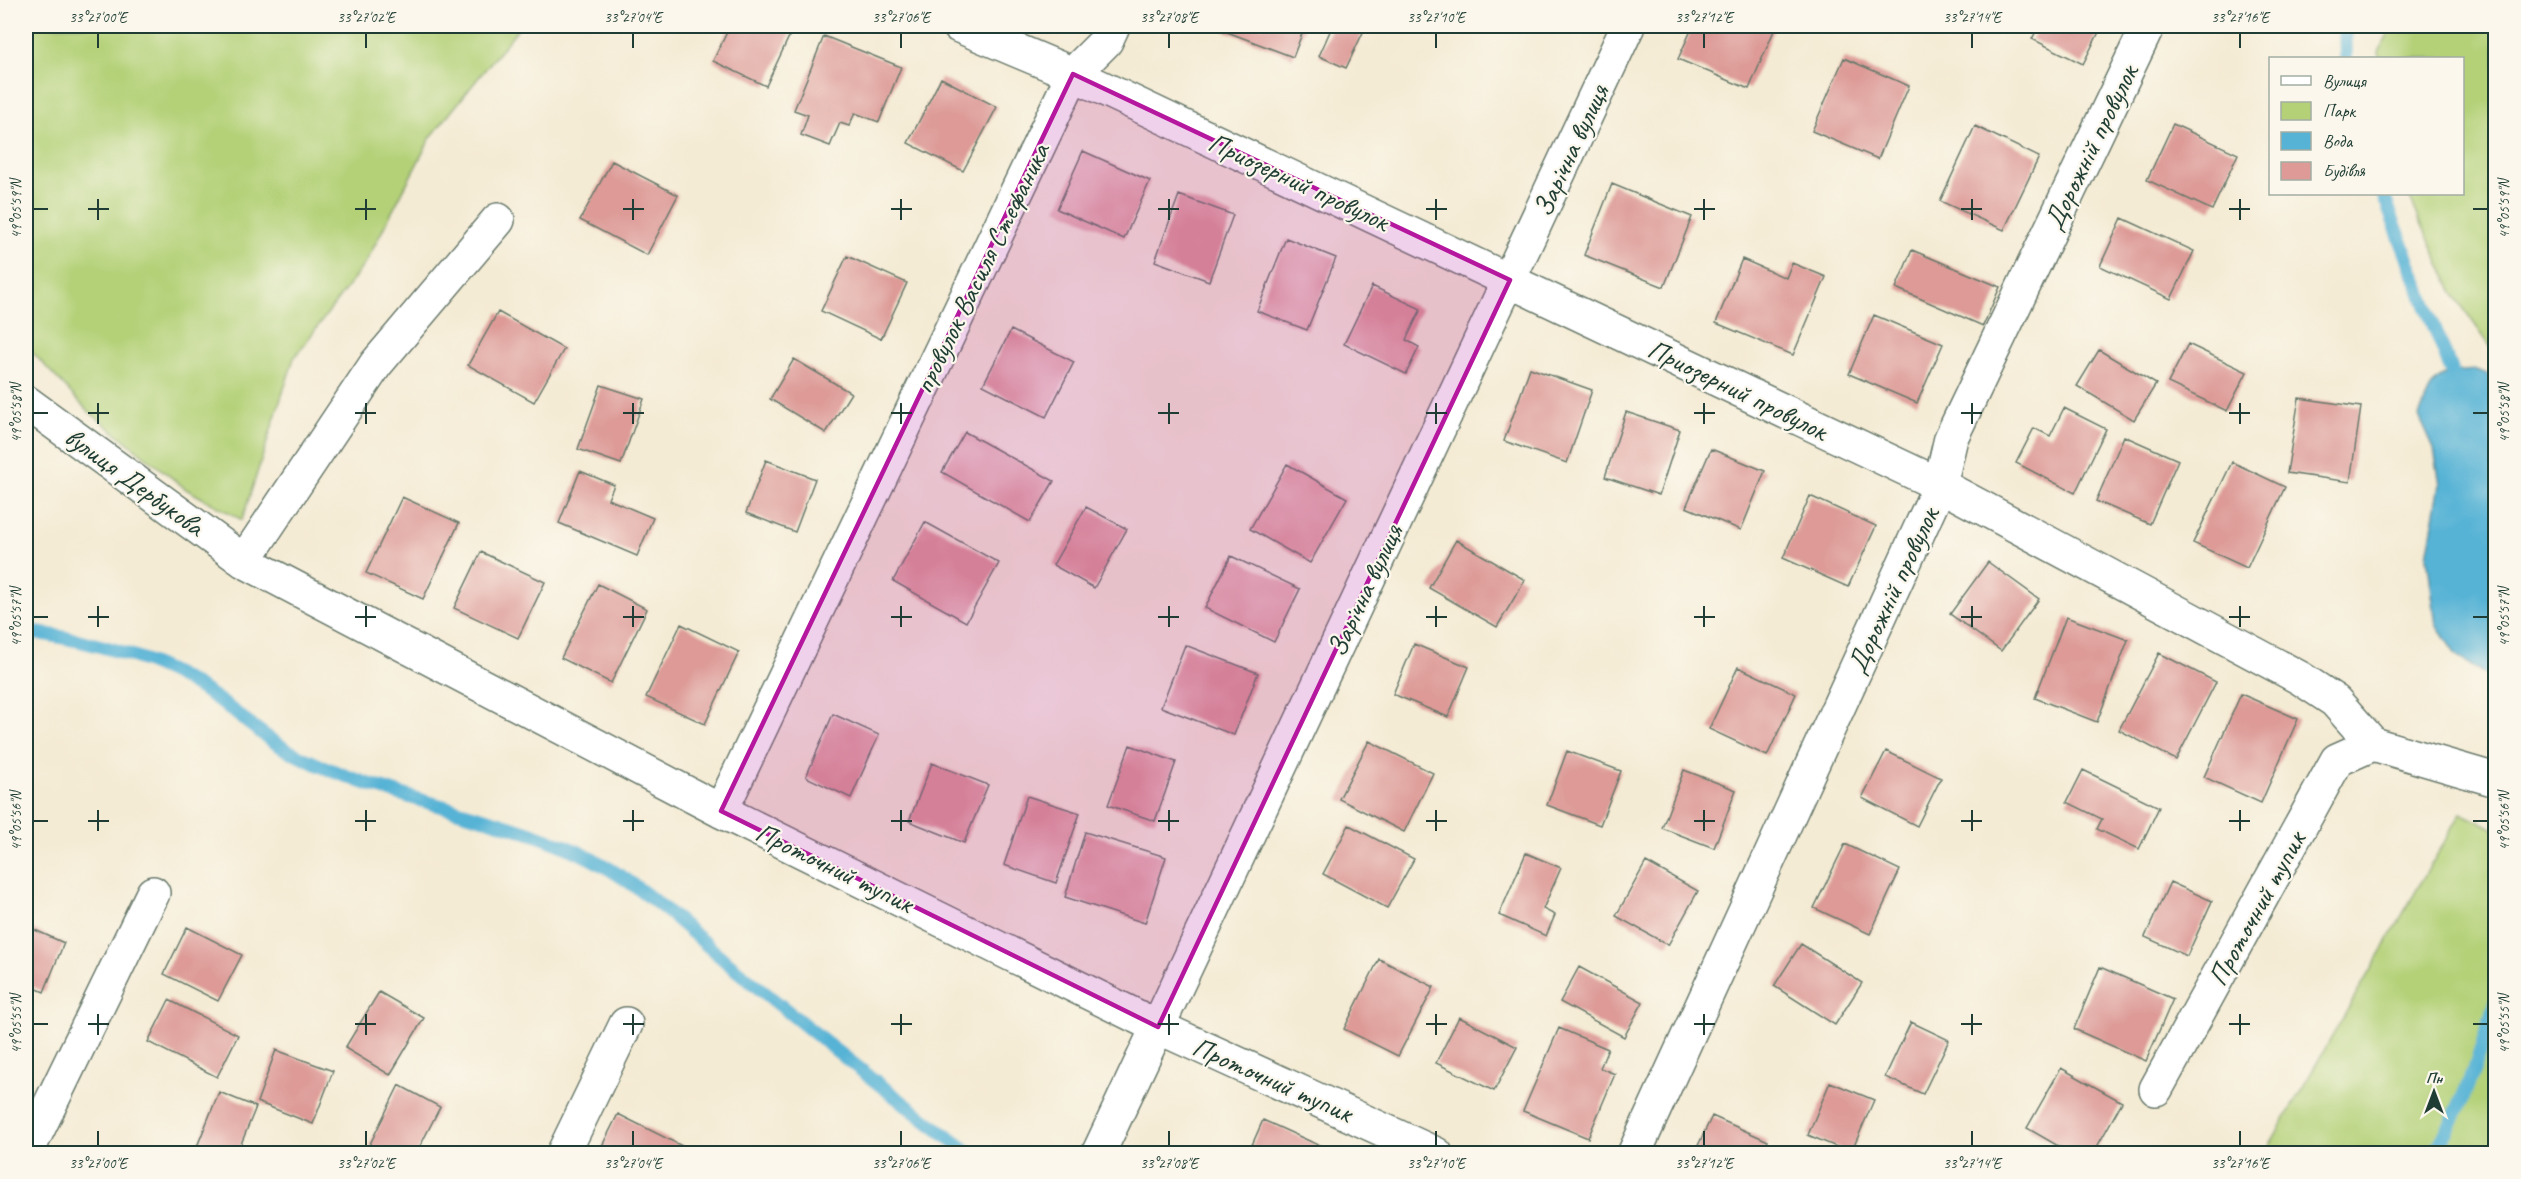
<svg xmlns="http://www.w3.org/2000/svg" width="2521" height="1179" font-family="Caveat,sans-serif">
  <rect width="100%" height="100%" fill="#fbf7ec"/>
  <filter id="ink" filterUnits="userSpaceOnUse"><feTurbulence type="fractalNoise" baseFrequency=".0167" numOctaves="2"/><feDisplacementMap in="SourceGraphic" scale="12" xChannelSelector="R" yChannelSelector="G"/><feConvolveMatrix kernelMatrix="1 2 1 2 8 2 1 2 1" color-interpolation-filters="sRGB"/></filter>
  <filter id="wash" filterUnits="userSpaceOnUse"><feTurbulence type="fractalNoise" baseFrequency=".008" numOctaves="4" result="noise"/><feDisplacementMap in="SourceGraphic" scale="24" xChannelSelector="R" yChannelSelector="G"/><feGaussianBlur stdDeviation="1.35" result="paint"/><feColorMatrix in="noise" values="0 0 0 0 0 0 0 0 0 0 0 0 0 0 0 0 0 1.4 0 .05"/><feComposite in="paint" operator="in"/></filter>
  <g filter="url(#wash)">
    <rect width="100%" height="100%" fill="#f4ebd4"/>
    <path fill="#b4d178" stroke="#6a8756" stroke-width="1.5" d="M 29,26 L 520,26 L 431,137 L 366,262 L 294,358 L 242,520 L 186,489 L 87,410 L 31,351 L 26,322 L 26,58 Z
      M 2393,26 L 2495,26 L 2495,353 L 2454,295 L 2408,194 L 2462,194 L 2462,58 L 2380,58 L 2379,52 Z
      M 2461,813 L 2495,829 L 2495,1153 L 2265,1153 Z"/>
    <path fill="#57b3d5" stroke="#3b7884" stroke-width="1.5" d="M 2477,370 L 2495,377 L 2495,681 L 2456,655 L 2436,625 L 2427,556 L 2440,484 L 2434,449 L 2419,416 C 2434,378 2434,372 2477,370 Z"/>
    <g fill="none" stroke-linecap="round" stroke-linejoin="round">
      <path stroke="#57b3d5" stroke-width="14" d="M 2345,26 L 2346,58
        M 2383,194 L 2458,388
        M 26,631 C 92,641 155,657 211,695 C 237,712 260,735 287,750 C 378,798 485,810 578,852 C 635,878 681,924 728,963 C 808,1028 888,1093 971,1154
        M 2434,1154 C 2463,1107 2481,1052 2496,1000"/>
    </g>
    <g id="blocks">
      <path fill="#dd9a96" d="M 730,26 L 794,26 L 766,86 L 713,61 Z
        M 1224,26 L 1305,26 L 1293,57 L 1222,30 Z
        M 1324,26 L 1366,26 L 1346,68 L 1319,56 L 1331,29 Z
        M 1693,26 L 1776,26 L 1749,89 L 1678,59 Z
        M 2039,26 L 2102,26 L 2083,64 L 2032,39 Z
        M 824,36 L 901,67 L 879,122 L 855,113 L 849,126 L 840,123 L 830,146 L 801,135 L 808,115 L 794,110 Z
        M 1844,58 L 1909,86 L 1878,159 L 1812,131 Z
        M 941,78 L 997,107 L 963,171 L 908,143 Z
        M 2173,124 L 2238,154 L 2212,210 L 2147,180 Z
        M 1975,126 L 2039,157 L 2004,230 L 1940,201 Z
        M 1083,151 L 1150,181 L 1124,239 L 1057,209 Z
        M 612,161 L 678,195 L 647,255 L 580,220 Z
        M 1612,184 L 1692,217 L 1664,287 L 1584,255 Z
        M 1179,195 L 1233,215 L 1209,281 L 1155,261 Z
        M 2122,218 L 2194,251 L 2171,299 L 2100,266 Z
        M 1286,238 L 1336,258 L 1307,330 L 1257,311 Z
        M 1912,250 L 2000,287 L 1983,326 L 1896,288 Z
        M 847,256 L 907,283 L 881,339 L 821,311 Z
        M 1742,259 L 1786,278 L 1792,263 L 1826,277 L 1793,355 L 1716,323 Z
        M 1372,286 L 1421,309 L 1406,340 L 1419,347 L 1406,374 L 1344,344 Z
        M 498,312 L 564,349 L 534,402 L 468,365 Z
        M 1874,315 L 1943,344 L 1917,403 L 1849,374 Z
        M 1011,330 L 1074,362 L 1046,417 L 983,385 Z
        M 2188,344 L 2247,372 L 2227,411 L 2168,383 Z
        M 2099,350 L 2156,384 L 2134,420 L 2077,386 Z
        M 794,359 L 851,393 L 826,433 L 770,399 Z
        M 1530,368 L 1592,390 L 1567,463 L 1504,441 Z
        M 601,385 L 644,399 L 621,464 L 578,449 Z
        M 2299,398 L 2361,407 L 2350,482 L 2287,473 Z
        M 2064,408 L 2106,429 L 2075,493 L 2016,463 L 2034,428 L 2050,436 Z
        M 1626,412 L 1680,430 L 1659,495 L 1605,477 Z
        M 965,432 L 1054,481 L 1030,522 L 942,472 Z
        M 2124,436 L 2178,460 L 2150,524 L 2096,501 Z
        M 1711,449 L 1765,471 L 1741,530 L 1686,507 Z
        M 766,460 L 815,479 L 795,532 L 746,513 Z
        M 2232,462 L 2285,487 L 2247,568 L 2193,543 Z
        M 1287,464 L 1347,498 L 1310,563 L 1250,529 Z
        M 580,471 L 614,485 L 608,499 L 653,518 L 637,556 L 559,523 Z
        M 1810,496 L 1876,526 L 1848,587 L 1783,558 Z
        M 402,497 L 459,523 L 423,599 L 366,573 Z
        M 1086,507 L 1127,529 L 1094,588 L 1053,565 Z
        M 925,522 L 999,563 L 966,622 L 893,581 Z
        M 1456,540 L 1525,580 L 1497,627 L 1429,588 Z
        M 481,552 L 545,582 L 518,638 L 454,608 Z
        M 1231,556 L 1300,589 L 1274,642 L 1205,608 Z
        M 1988,562 L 2039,599 L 2001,651 L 1950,614 Z
        M 598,584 L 647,609 L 611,683 L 561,658 Z
        M 2066,617 L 2128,640 L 2097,722 L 2035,698 Z
        M 681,624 L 739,652 L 705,724 L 646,697 Z
        M 1414,644 L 1469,667 L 1448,717 L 1393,694 Z
        M 1185,645 L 1258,673 L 1234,735 L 1161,707 Z
        M 2159,653 L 2216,682 L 2176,760 L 2119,730 Z
        M 1738,667 L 1796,694 L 1767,756 L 1709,729 Z
        M 2241,694 L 2298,719 L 2261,803 L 2204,777 Z
        M 833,714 L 879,735 L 851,798 L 806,777 Z
        M 1369,741 L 1433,773 L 1404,832 L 1339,799 Z
        M 1130,745 L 1176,762 L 1155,821 L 1108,805 Z
        M 1567,751 L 1621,771 L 1600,825 L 1547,805 Z
        M 1886,751 L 1941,778 L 1917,826 L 1862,798 Z
        M 932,763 L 988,785 L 964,843 L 909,821 Z
        M 1684,770 L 1736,790 L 1714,848 L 1662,828 Z
        M 2083,770 L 2159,807 L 2139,849 L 2097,829 L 2102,819 L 2067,802 Z
        M 1027,796 L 1080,813 L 1056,883 L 1004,865 Z
        M 1349,825 L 1414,859 L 1387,908 L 1323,874 Z
        M 1085,832 L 1166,857 L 1145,923 L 1065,897 Z
        M 1845,844 L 1900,870 L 1870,934 L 1814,908 Z
        M 1526,853 L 1561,868 L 1543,909 L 1555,915 L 1546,936 L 1499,915 Z
        M 1646,862 L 1698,891 L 1668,945 L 1616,916 Z
        M 2170,882 L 2212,901 L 2187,956 L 2145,937 Z
        M 26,926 L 64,943 L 44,992 L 26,984 Z
        M 187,927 L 242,955 L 218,1001 L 164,974 Z
        M 1801,944 L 1862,983 L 1835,1025 L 1774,986 Z
        M 1379,959 L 1434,987 L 1398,1056 L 1344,1029 Z
        M 1579,967 L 1643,1002 L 1624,1037 L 1560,1002 Z
        M 2100,967 L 2173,999 L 2146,1061 L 2074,1029 Z
        M 379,992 L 424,1018 L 390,1075 L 345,1048 Z
        M 169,1000 L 238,1035 L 217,1077 L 148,1042 Z
        M 1459,1017 L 1517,1047 L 1494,1091 L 1436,1063 Z
        M 1911,1022 L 1949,1040 L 1923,1094 L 1885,1077 Z
        M 1559,1028 L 1608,1049 L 1600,1068 L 1615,1074 L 1588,1138 L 1523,1111 Z
        M 276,1050 L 333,1071 L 313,1124 L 257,1102 Z
        M 2061,1068 L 2122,1102 L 2093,1154 L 2072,1154 L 2027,1128 Z
        M 1830,1082 L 1874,1100 L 1851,1153 L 1808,1135 Z
        M 399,1085 L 440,1107 L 416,1154 L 384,1154 L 369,1146 Z
        M 219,1092 L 256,1107 L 237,1154 L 194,1154 Z
        M 618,1114 L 686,1148 L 683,1154 L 598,1154 Z
        M 1712,1116 L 1768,1141 L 1762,1154 L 1694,1154 Z
        M 1263,1120 L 1327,1149 L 1325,1154 L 1248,1154 Z"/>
    </g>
  </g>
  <g filter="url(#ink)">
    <use href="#blocks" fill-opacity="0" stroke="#6a7a6c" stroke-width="1.5"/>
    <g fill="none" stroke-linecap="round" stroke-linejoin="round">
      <defs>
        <path id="minor" d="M 959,26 L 1073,74 L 1940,485 L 2300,678 L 2335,701 L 2373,744 L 2496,780
          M 26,402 L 244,561 L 721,811 L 1158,1027 L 1436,1154
          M 244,561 L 376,364 L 498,220
          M 721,811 L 1073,74 L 1106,41 L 1113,26
          M 2156,1089 L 2337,760 L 2373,744
          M 26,1154 L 153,893
          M 563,1154 L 626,1024
          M 1098,1154 L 1628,26
          M 1634,1154 L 1940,485 L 1951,438 L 2148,26"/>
      </defs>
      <use href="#minor" stroke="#6a7a6c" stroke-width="36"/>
      <use href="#minor" stroke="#fff" stroke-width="33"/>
    </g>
  </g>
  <path fill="#b5179e" fill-opacity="0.2" stroke="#b5179e" stroke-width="4.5" stroke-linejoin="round" d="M 1073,74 L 1510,280 L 1158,1027 L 721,811 Z"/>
  <path fill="none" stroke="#1f3d34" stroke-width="2" d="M 98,33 L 98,48M 366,33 L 366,48M 633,33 L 633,48M 901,33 L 901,48M 1169,33 L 1169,48M 1436,33 L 1436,48M 1704,33 L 1704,48M 1972,33 L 1972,48M 2240,33 L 2240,48M 98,199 L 98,220M 366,199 L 366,220M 633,199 L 633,220M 901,199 L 901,220M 1169,199 L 1169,220M 1436,199 L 1436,220M 1704,199 L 1704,220M 1972,199 L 1972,220M 2240,199 L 2240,220M 33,209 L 48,209M 88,209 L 109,209M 355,209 L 376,209M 623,209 L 644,209M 891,209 L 912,209M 1158,209 L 1179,209M 1426,209 L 1447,209M 1694,209 L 1715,209M 1961,209 L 1982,209M 2229,209 L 2250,209M 2473,209 L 2488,209M 98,403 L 98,424M 366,403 L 366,424M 633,403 L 633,424M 901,403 L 901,424M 1169,403 L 1169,424M 1436,403 L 1436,424M 1704,403 L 1704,424M 1972,403 L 1972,424M 2240,403 L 2240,424M 33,413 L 48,413M 88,413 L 109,413M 355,413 L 376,413M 623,413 L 644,413M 891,413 L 912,413M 1158,413 L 1179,413M 1426,413 L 1447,413M 1694,413 L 1715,413M 1961,413 L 1982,413M 2229,413 L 2250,413M 2473,413 L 2488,413M 98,606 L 98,627M 366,606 L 366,627M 633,606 L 633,627M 901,606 L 901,627M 1169,606 L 1169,627M 1436,606 L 1436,627M 1704,606 L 1704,627M 1972,606 L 1972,627M 2240,606 L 2240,627M 33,617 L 48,617M 88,617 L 109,617M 355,617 L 376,617M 623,617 L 644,617M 891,617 L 912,617M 1158,617 L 1179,617M 1426,617 L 1447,617M 1694,617 L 1715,617M 1961,617 L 1982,617M 2229,617 L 2250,617M 2473,617 L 2488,617M 98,810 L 98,831M 366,810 L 366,831M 633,810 L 633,831M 901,810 L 901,831M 1169,810 L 1169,831M 1436,810 L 1436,831M 1704,810 L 1704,831M 1972,810 L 1972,831M 2240,810 L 2240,831M 33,821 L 48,821M 88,821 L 109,821M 355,821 L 376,821M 623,821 L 644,821M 891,821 L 912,821M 1158,821 L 1179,821M 1426,821 L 1447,821M 1694,821 L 1715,821M 1961,821 L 1982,821M 2229,821 L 2250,821M 2473,821 L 2488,821M 98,1014 L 98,1035M 366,1014 L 366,1035M 633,1014 L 633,1035M 901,1014 L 901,1035M 1169,1014 L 1169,1035M 1436,1014 L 1436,1035M 1704,1014 L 1704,1035M 1972,1014 L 1972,1035M 2240,1014 L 2240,1035M 33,1024 L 48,1024M 88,1024 L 109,1024M 355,1024 L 376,1024M 623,1024 L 644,1024M 891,1024 L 912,1024M 1158,1024 L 1179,1024M 1426,1024 L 1447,1024M 1694,1024 L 1715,1024M 1961,1024 L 1982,1024M 2229,1024 L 2250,1024M 2473,1024 L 2488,1024M 98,1131 L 98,1146M 366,1131 L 366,1146M 633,1131 L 633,1146M 901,1131 L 901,1146M 1169,1131 L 1169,1146M 1436,1131 L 1436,1146M 1704,1131 L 1704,1146M 1972,1131 L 1972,1146M 2240,1131 L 2240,1146"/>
  <g text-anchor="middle" stroke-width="4.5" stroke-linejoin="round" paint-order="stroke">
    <g font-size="28" fill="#1f3d34" stroke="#fbf7ec">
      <text transform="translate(2090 147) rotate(-64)" y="10">Дорожній провулок</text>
      <text transform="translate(1570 150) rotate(-65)" y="10">Зарічна вулиця</text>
      <text transform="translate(1299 181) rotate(25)" y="10">Приозерний провулок</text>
      <text transform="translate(981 268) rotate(-64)" y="10">провулок Василя Стефаника</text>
      <text transform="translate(1738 389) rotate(26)" y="10">Приозерний провулок</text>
      <text transform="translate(135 481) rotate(36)" y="10">вулиця Дербукова</text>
      <text transform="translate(1364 590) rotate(-65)" y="10">Зарічна вулиця</text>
      <text transform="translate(1892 590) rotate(-65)" y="10">Дорожній провулок</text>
      <text transform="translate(835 867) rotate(26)" y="10">Проточний тупик</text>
      <text transform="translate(2256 908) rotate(-61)" y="10">Проточний тупик</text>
      <text transform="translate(1273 1079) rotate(24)" y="10">Проточний тупик</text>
    </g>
  </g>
  <rect width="2521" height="1179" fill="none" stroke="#fbf7ec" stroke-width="66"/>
  <rect x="2269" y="57" width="195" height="138" fill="#fbf7ec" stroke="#a3ada2" stroke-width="1.5"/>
  <rect x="2281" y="76" width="30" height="9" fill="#ffffff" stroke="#a3ada2" stroke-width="1.5"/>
  <text x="2323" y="87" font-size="18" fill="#1f3d34">Вулиця</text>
  <rect x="2281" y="102" width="30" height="18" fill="#b4d178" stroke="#a3ada2" stroke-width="1.5"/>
  <text x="2323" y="117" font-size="18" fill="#1f3d34">Парк</text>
  <rect x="2281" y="132" width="30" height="18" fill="#57b3d5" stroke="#a3ada2" stroke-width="1.5"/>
  <text x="2323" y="147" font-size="18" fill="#1f3d34">Вода</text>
  <rect x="2281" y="162" width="30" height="18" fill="#dd9a96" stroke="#a3ada2" stroke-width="1.5"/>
  <text x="2323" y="177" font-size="18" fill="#1f3d34">Будівля</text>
  <g transform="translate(2434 1092)" stroke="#fbf7ec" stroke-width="4.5" paint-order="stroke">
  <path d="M0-4.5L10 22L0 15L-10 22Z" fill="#1f3d34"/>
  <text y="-9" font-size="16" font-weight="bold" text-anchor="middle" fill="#1f3d34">Пн</text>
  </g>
  <rect x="33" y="33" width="2455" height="1113" fill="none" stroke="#1f3d34" stroke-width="2"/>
  <g font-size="15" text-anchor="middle" fill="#1f3d34">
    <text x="98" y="22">33°27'00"E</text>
    <text x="366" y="22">33°27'02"E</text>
    <text x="633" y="22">33°27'04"E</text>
    <text x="901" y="22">33°27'06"E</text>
    <text x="1169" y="22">33°27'08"E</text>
    <text x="1436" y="22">33°27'10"E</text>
    <text x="1704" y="22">33°27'12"E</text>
    <text x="1972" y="22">33°27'14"E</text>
    <text x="2240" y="22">33°27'16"E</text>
    <text transform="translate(16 209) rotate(-90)" y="5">49°05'59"N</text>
    <text transform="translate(2504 209) rotate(-90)" y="5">49°05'59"N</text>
    <text transform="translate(16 413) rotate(-90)" y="5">49°05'58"N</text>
    <text transform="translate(2504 413) rotate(-90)" y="5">49°05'58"N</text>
    <text transform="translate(16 617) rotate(-90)" y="5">49°05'57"N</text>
    <text transform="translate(2504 617) rotate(-90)" y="5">49°05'57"N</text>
    <text transform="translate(16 821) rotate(-90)" y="5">49°05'56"N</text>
    <text transform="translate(2504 821) rotate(-90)" y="5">49°05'56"N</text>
    <text transform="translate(16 1024) rotate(-90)" y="5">49°05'55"N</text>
    <text transform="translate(2504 1024) rotate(-90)" y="5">49°05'55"N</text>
    <text x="98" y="1168">33°27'00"E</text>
    <text x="366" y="1168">33°27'02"E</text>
    <text x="633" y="1168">33°27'04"E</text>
    <text x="901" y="1168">33°27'06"E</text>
    <text x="1169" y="1168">33°27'08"E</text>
    <text x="1436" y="1168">33°27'10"E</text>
    <text x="1704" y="1168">33°27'12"E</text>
    <text x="1972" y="1168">33°27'14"E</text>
    <text x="2240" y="1168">33°27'16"E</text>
  </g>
</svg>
